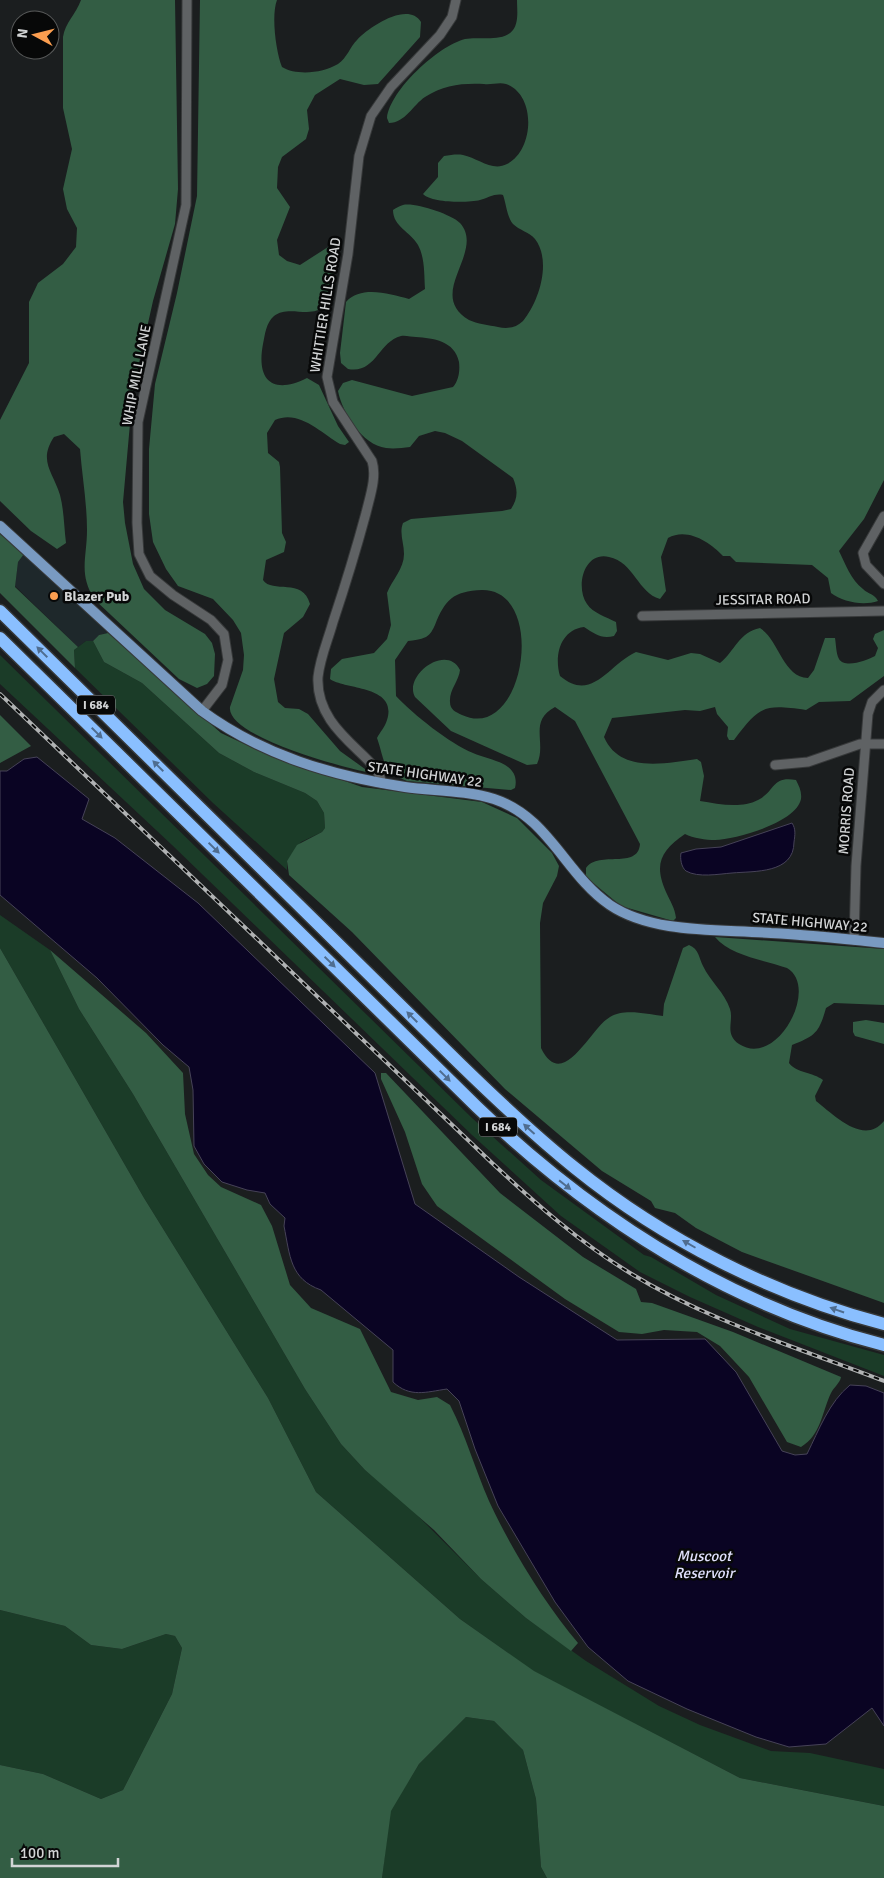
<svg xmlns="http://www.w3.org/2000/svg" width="884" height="1878" font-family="Signika,sans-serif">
  <rect width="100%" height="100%" fill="#1b1e1f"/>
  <path fill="#1e282b" d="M 24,554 L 108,633 L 99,635 L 93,641 L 86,641 L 78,647 L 15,586 L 18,562 Z"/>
  <path fill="#1b3c28" d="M 86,641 L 93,641 L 104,662 L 142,683 L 219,753 L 254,772 L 305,793 L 317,801 L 324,813 L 325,828 L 322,832 L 301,842 L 287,861 L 287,870 L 213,803 L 75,668 L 74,650 Z
    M 0,655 L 472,1118 L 541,1180 L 644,1255 L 651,1257 L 716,1295 L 790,1329 L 884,1355 L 884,1376 L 758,1327 L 690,1297 L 640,1272 L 561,1216 L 472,1135 L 172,845 L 0,684 Z
    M 0,915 L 50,950 L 79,1009 L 133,1094 L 305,1389 L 341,1444 L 365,1470 L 405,1503 L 481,1579 L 526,1618 L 586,1661 L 659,1706 L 700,1725 L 771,1751 L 810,1753 L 884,1769 L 884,1806 L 740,1778 L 533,1671 L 460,1619 L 316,1492 L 268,1398 L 144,1198 L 0,948 Z
    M 0,1610 L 65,1626 L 91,1645 L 122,1649 L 166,1634 L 175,1636 L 182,1648 L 172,1694 L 123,1790 L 101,1799 L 43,1774 L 0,1765 Z
    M 466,1717 L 494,1721 L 523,1750 L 536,1799 L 541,1867 L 547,1878 L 382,1878 L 390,1811 L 419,1764 Z"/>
  <path fill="#335d44" d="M 81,0 L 175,0 L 178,189 L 175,224 L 153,301 L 133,390 L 123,502 L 125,523 L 133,564 L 144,589 L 165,610 L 205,634 L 212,643 L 215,654 L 214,676 L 207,684 L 197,688 L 179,679 L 95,600 C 78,574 87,558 87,530 C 87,503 82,475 80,449 L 64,434 L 54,437 C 38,461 53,472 60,495 C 64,510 64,527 66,543 L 57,549 L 31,531 L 0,501 L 0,420 L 29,363 L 29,302 L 38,283 L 63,264 L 76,247 L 77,228 L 67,209 L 63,189 L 72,149 L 63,108 L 63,37 C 65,23 76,14 81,0 Z
    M 200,0 L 277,0 C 271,15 276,52 282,67 C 297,76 323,73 338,64 C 347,58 350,47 357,40 C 369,27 408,1 421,22 L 420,37 L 378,84 L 364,85 L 340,79 L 315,95 L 307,110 L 309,129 L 306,139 L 282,157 L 278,167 L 277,188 L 290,207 L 277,240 L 279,255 L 287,261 L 300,265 L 328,247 L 333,248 C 336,259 333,296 325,305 C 312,320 289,304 274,316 C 266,323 265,334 263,344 C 256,381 273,395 307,378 L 319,385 L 338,426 L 349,442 L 345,445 L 340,444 C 321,433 299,409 275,420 L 267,433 L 268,453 L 279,462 L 280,467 L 282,533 L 286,542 L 284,552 L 266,560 L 263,580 C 272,594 303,577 310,604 L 303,617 L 284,633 L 274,679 L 278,702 L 285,708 L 299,709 L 308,714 L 340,751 L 365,769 L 366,772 C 342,767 226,736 230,707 L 243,670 L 244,655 L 241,633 L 233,620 L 213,599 L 178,586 L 166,569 L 153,542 L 149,514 L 149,449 L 155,384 L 177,293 L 197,196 Z
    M 517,0 L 884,0 L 884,480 L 864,519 L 839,551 C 845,563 851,580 863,589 C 868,594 875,594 878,601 C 863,606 843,602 831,593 L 828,578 L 812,565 L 736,562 L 730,556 L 723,556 C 710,542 687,527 668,538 L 661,557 L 666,591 L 660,599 C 638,593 634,562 609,557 C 584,551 575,587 587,604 C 593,613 606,617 616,622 L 617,631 L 614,636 C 601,639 595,634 584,627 C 560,630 554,656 560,676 C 592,703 608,665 636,652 L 668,660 L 691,653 L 700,654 L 720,663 C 735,651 739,632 760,628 C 779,640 783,677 808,678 L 814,670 L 825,638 L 835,638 C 836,643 836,654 839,659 C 845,669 868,660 875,656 L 878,648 L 873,639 L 875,634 L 884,630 L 884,676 L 850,701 L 819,702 L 806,710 C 763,704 760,706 734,740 L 729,740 L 727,736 L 728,727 L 717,714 L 715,707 L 700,711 L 685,710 L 612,718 L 604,737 C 620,774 666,763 697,759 L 701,762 L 704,776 L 700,801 C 718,804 741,809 758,800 C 776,791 771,776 796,780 C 799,786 802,792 801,799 C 796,823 736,839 715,840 C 706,840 693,838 685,834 C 662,850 653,863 666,892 C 670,901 675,908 676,918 L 673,921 L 621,906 L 586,877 L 586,868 C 599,850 638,870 640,844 L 575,721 L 555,707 C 528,721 547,743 537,764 L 527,765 L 451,731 L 415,697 C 403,675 447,643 460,670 C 459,681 449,690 450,702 C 450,710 456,712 462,715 C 525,744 548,589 482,590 C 453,591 445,600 435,625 C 433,629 431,634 426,637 C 420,640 414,640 408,641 L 395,660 L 396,696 C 414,715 449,743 473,753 C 484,758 499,760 508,767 C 515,772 517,780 515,788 L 511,790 L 407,781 C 382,772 385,761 377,738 C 380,732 385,727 387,720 C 398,685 345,690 330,679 L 331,669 L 342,659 L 374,653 L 387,639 L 391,625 L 387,593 C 392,580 404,569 404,554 C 404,543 399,533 403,523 L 411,519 L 502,511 L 511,509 C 518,498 518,490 513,478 L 462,441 L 445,433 L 435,431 L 419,436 L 410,447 C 402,448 394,449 386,448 C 362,445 342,412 338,391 L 343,383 L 352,380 L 412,396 L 453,387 C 459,380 460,370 459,362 C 455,341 433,338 416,337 C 412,337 405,335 401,336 C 378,342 376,374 348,369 L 341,363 L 340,353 L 346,302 C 361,285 390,294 409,299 L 425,289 C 424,274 425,258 418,245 C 411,232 393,227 393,210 C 396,208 399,206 403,205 C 414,202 451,214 460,223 C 486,252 425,294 469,320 C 477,324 489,325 498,327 C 507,329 516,328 523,321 C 539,302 552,261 535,239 C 529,232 519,230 513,224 C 507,217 506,203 503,195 C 495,193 488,198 480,200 C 468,203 431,203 423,194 L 438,177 L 438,163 L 444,156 C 451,155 457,154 463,155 C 478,158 492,172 507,164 C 534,151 537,95 506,84 C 499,82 491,85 484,84 C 462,83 444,85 425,97 C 413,105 405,123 389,123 L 387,118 C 390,90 438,46 465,39 C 479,36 503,43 513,30 C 519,22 517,9 517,0 Z
    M 0,534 L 24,554 L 18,562 L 15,587 L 78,647 L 74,650 L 75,668 L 0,593 Z
    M 108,633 L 221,733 L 259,751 L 362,787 L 482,802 L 517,818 L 552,853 L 559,866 L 557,876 L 543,903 L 540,923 L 541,1048 C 563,1093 590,1028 610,1017 C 624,1008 647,1014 663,1016 L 664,1004 L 683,948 L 689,945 C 699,949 699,958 703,966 C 710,981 725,993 730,1009 C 734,1021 724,1034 739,1044 C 777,1069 820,987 787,968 C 764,960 731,956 715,937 L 884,949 L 884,1005 L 834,1003 L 826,1008 C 819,1033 815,1036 792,1045 L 789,1063 C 796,1073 813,1072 823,1080 L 815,1096 L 816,1101 C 834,1115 864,1146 884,1121 L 884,1303 L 742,1252 L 696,1228 L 675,1213 L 655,1208 L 651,1201 L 602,1171 L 505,1089 L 352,932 L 289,875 L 287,861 L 297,845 L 322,832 L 325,828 L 324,813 L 317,801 L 305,793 L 254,772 L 219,753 L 142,683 L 104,662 L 93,641 L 99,635 Z
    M 0,715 L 31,746 L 0,763 Z
    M 0,948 L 144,1198 L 268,1398 L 316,1492 L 460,1619 L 534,1671 L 740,1778 L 884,1806 L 884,1878 L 547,1878 L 541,1867 L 536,1799 L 523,1750 L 494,1721 L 466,1717 L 419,1764 L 391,1811 L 382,1878 L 0,1878 L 0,1765 L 43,1774 L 101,1799 L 123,1790 L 172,1694 L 182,1648 L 175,1636 L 166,1634 L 122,1649 L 91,1645 L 65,1626 L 0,1610 Z
    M 50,950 L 146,1033 L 183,1073 L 185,1114 L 194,1154 L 208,1175 L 221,1187 L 261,1205 L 272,1226 L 290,1285 L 311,1308 L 360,1329 L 391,1392 L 418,1400 L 437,1397 L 450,1405 C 466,1436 475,1469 489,1501 C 510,1547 545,1604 578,1643 L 571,1651 L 526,1618 L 481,1579 L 434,1530 L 365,1470 L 341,1444 L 305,1389 L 133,1094 L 79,1009 Z
    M 866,1020 L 884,1023 L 884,1044 L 855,1036 L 853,1032 L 853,1022 Z
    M 381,1073 L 386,1073 L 500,1193 L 583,1257 L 636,1289 L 641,1302 L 652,1303 L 733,1332 L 841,1377 C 840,1383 834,1387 831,1393 C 822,1412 821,1435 801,1447 L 787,1442 L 749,1377 L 720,1346 L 697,1332 L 664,1330 L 642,1334 L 619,1332 L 565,1299 L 437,1206 L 422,1184 L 405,1132 L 381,1079 Z"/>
  <path fill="#0a0423" stroke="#464258" d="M 37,757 L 89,799 L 82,819 L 115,838 L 198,903 L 375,1073 L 415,1204 L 519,1277 L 617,1340 L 705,1339 L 736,1372 L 782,1451 L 795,1455 L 807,1454 C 819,1430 829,1402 850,1385 L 866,1386 L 884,1393 L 884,1726 L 872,1708 L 826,1744 L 789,1747 L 756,1737 L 687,1709 L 628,1681 L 588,1647 L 555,1602 L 498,1506 L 475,1449 L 459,1401 L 447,1389 C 426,1392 410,1398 393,1382 L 393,1350 L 321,1290 C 290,1279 290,1256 284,1226 L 285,1218 L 270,1204 L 265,1193 L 247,1190 L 222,1182 L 204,1164 L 194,1146 L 193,1090 L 189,1067 L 163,1045 L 97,978 L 0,895 L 0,771 L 7,771 L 24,759 Z
    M 792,823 C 796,829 795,835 794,842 C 794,874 754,871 732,873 C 719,874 698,878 686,871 C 681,867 680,858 681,853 L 696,849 L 721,847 Z"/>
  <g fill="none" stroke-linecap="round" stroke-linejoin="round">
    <defs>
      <path id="minor" d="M 187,0 L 186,205 L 138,422 L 137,523 L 139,554 L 150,576 L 173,595 L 211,620 L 224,634 L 228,660 L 222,685 L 202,711
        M 884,516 L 863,553 L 866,565 L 884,584
        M 642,616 L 884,611
        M 775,765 L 808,762 L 860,744 L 884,744
        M 381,783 C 382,757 315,734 318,677 C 320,658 328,640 333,622 C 345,586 356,550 366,513 C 370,496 377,477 372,461 L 333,402 L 327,377 L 348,254 L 359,156 L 371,116 L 391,87 L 440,35 L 452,17 L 456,0
        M 854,940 L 856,866 L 868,714 L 872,702 L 884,690"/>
      <path id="major" d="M 0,526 L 202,711 C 262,755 332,776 405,787 C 434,791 465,790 494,799 C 549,817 565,874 610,905 C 653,934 720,929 771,933 C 809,935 846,939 884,943"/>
      <path id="highway" d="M 0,611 L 460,1064 C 497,1100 535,1136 575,1168 C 664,1240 773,1295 884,1324
        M 0,638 L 477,1107 C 592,1217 728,1305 884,1345"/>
    </defs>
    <use href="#minor" stroke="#37393a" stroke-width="11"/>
    <use href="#major" stroke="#37393a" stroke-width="12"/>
    <use href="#highway" stroke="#37393a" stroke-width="15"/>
    <use href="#minor" stroke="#5f6264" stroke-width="9"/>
    <use href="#major" stroke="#799ac1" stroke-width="10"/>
    <use href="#highway" stroke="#8abfff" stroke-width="12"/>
    <defs>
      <path id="rail" d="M 0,694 L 491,1162 C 535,1203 579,1242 630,1273 C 708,1321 799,1348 884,1381"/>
    </defs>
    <use href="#rail" stroke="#b0b2b3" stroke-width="4"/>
    <use href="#rail" stroke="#070808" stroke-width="2" stroke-dasharray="5.5" stroke-linecap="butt"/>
  </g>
  <defs><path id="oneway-solid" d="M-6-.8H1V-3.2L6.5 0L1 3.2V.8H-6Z" transform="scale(1.25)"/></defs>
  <g fill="#4f6d90">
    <use href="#oneway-solid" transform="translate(42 652) rotate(-135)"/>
    <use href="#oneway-solid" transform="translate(97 733) rotate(45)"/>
    <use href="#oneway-solid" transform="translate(158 766) rotate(-135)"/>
    <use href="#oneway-solid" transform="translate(214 848) rotate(44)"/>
    <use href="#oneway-solid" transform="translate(330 962) rotate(44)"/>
    <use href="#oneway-solid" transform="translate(412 1017) rotate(-135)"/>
    <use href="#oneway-solid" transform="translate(445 1076) rotate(45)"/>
    <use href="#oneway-solid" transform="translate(529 1129) rotate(-138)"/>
    <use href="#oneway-solid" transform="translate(565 1185) rotate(38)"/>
    <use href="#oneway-solid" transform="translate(689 1244) rotate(-150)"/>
    <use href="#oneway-solid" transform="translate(837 1310) rotate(-161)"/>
  </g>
  <circle fill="#fb9e50" stroke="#070808" stroke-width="2" cx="54" cy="596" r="5"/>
  <g text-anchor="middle" stroke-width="5" stroke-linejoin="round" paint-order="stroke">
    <g fill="#070808" stroke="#959798" stroke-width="1">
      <rect x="77" y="695.5" width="38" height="19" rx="4"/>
      <rect x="479" y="1117.5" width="38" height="19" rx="4"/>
    </g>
    <g font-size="12" font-weight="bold" fill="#d2d4d5">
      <text x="96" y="709">I 684</text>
      <text x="498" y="1131">I 684</text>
    </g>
    <g font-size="14" fill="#d2d4d5" stroke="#070808">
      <text transform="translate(325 305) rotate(-81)" y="5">WHITTIER HILLS ROAD</text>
      <text transform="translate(136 375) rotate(-79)" y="5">WHIP MILL LANE</text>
      <text transform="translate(763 599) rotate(-1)" y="5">JESSITAR ROAD</text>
      <text transform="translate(425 774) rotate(8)" y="5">STATE HIGHWAY 22</text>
      <text transform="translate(846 811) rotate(-86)" y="5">MORRIS ROAD</text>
      <text transform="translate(810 922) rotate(5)" y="5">STATE HIGHWAY 22</text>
    </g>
    <g font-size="14" font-weight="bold" fill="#d2d4d5" stroke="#070808" text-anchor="start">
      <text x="64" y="601">Blazer Pub</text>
    </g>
    <g font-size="15" font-style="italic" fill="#e1e1fd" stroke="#070808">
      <text x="704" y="1561">Muscoot<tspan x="704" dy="17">Reservoir</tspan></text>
    </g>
  </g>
  <g transform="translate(35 35) rotate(277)"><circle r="24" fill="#070808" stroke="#585a5a"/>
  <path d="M0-4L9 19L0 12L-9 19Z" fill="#fb9e50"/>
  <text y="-8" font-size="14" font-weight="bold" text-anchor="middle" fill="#d2d4d5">N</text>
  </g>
  <path d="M12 1858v8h106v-8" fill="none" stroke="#d2d4d5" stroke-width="2.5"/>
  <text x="20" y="1858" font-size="15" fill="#d2d4d5" stroke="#070808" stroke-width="4" paint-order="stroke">100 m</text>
</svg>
